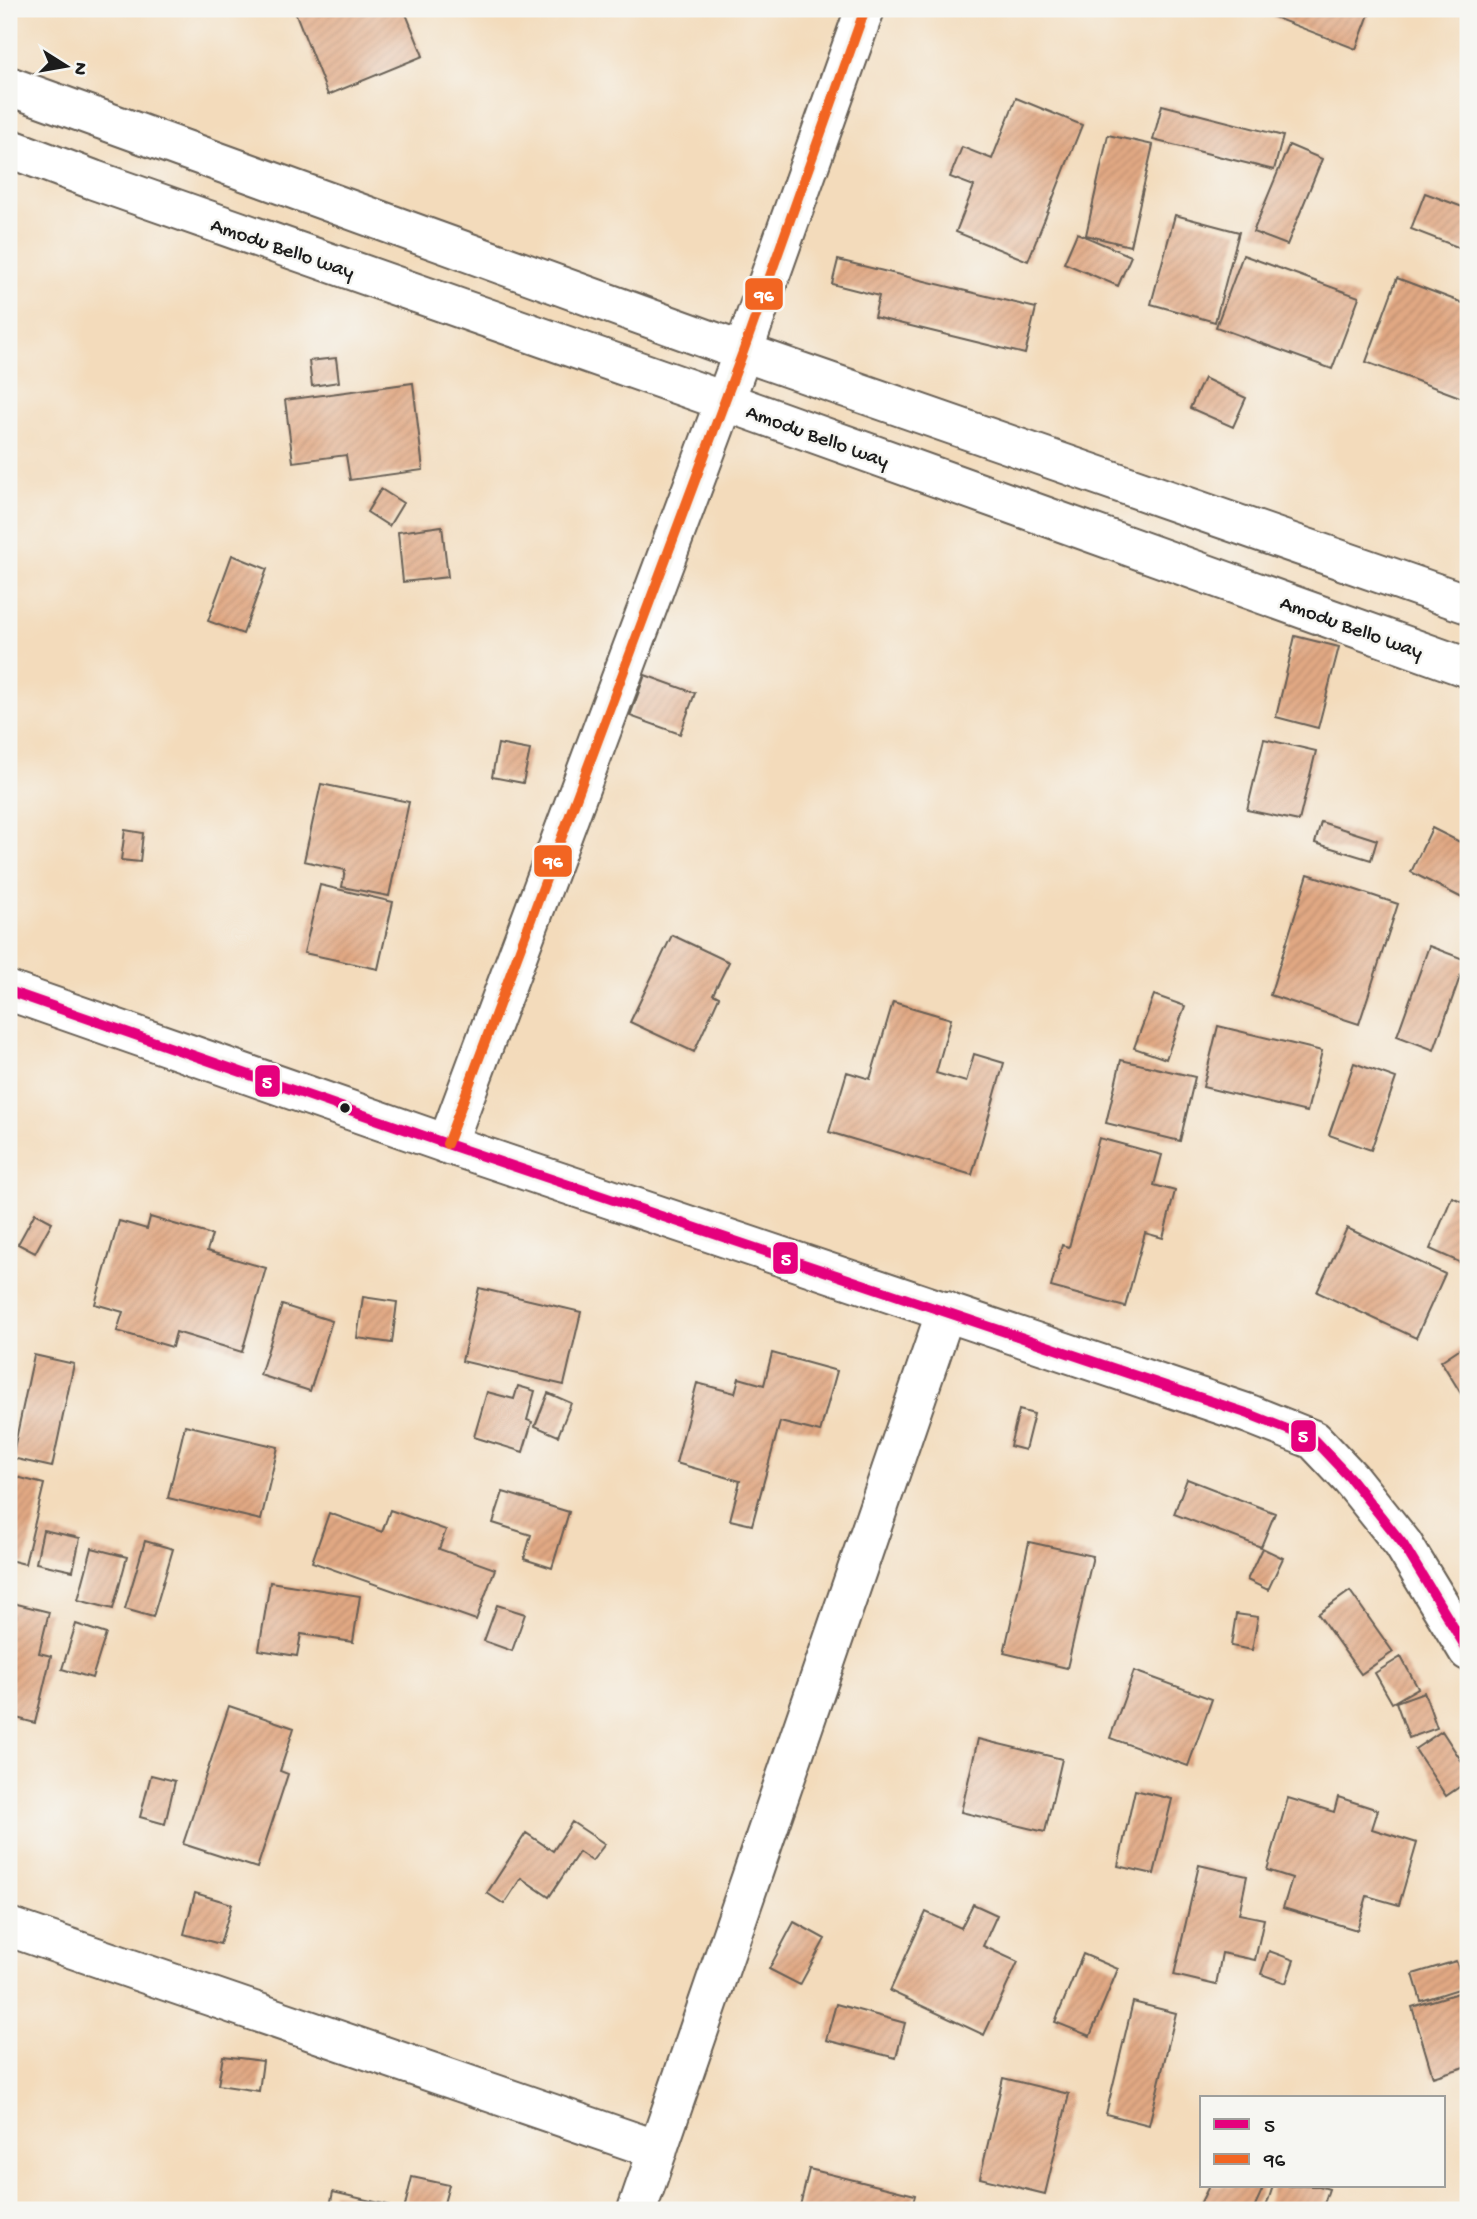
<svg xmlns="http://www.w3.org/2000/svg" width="1477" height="2219" font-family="'Gochi Hand',sans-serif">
  <defs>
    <pattern id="building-hatch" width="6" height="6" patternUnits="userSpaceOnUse" patternTransform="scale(1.75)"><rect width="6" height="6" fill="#e1a883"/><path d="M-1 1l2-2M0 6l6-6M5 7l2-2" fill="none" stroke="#c09071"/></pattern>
  </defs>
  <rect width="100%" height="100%" fill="#f6f6f2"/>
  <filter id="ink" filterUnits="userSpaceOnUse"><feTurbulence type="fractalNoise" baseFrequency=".0143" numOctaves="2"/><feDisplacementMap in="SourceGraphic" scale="14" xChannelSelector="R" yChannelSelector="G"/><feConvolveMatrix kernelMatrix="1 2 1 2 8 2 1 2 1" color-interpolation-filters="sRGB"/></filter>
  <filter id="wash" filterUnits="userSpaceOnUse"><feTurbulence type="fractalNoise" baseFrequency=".00686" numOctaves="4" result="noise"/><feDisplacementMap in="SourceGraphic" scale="28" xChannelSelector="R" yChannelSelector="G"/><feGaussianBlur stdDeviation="1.57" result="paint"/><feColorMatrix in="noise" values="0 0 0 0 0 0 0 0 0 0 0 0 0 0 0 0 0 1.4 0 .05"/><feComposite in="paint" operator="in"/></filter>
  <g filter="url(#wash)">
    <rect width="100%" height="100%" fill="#f3dbbb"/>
    <g id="blocks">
      <path fill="url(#building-hatch)" d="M 294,9 L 404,9 L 423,56 L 328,95 Z
        M 1253,9 L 1371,9 L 1356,49 Z
        M 1016,98 L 1082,125 L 1028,261 L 956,232 L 974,186 L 950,177 L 962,147 L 992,159 Z
        M 1162,105 L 1283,136 L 1274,170 L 1153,140 Z
        M 1108,135 L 1153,145 L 1130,246 L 1086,235 Z
        M 1289,145 L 1322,159 L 1287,245 L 1253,232 Z
        M 1425,193 L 1468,209 L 1468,251 L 1411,229 Z
        M 1175,215 L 1239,232 L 1215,322 L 1151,304 Z
        M 1077,233 L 1131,256 L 1118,286 L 1064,263 Z
        M 1243,255 L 1359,297 L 1332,369 L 1216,327 Z
        M 838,260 L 1036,308 L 1025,354 L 874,317 L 879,296 L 832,284 Z
        M 1397,278 L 1468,305 L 1468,400 L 1366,362 Z
        M 336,358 L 339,382 L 312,386 L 309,361 Z
        M 1204,378 L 1246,398 L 1233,427 L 1190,408 Z
        M 413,383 L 423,470 L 350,480 L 346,455 L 293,462 L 285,400 Z
        M 381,489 L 403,503 L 389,526 L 367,512 Z
        M 442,526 L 448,577 L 403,582 L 398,532 Z
        M 232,555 L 267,569 L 243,634 L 208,621 Z
        M 1295,636 L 1339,647 L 1318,728 L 1276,717 Z
        M 645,675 L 695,693 L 680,734 L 630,716 Z
        M 1264,739 L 1316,751 L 1299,821 L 1247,810 Z
        M 498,744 L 530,750 L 523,783 L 492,777 Z
        M 321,784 L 409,802 L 389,896 L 342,887 L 345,870 L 304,861 Z
        M 1321,822 L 1377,840 L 1371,860 L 1315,843 Z
        M 1432,828 L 1468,846 L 1468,901 L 1411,872 Z
        M 125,830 L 143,833 L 140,862 L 121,860 Z
        M 1308,874 L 1398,904 L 1359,1024 L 1270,995 Z
        M 320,885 L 393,902 L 378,969 L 304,953 Z
        M 672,935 L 729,962 L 713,994 L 719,997 L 694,1052 L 630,1022 Z
        M 1429,946 L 1466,960 L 1434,1050 L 1397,1036 Z
        M 1154,995 L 1185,1006 L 1166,1059 L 1134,1048 Z
        M 893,1002 L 951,1019 L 936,1073 L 966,1082 L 974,1054 L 1004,1063 L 972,1175 L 829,1132 L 847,1072 L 870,1079 Z
        M 1218,1026 L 1322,1051 L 1307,1112 L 1203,1087 Z
        M 1121,1060 L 1195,1077 L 1180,1141 L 1106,1123 Z
        M 1354,1063 L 1396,1078 L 1371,1150 L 1329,1135 Z
        M 1099,1138 L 1162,1155 L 1154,1185 L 1175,1191 L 1163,1238 L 1145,1233 L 1125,1307 L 1051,1287 L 1062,1245 L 1069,1247 Z
        M 1452,1197 L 1468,1204 L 1468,1266 L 1430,1249 Z
        M 35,1213 L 52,1222 L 35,1253 L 18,1244 Z
        M 150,1217 L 212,1235 L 207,1251 L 266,1268 L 242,1352 L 176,1332 L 172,1347 L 117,1331 L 123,1312 L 95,1304 L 119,1221 L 147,1229 Z
        M 1347,1228 L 1445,1274 L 1416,1338 L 1317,1292 Z
        M 479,1288 L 581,1312 L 564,1385 L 462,1361 Z
        M 363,1297 L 397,1302 L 392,1343 L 357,1338 Z
        M 282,1305 L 332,1321 L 310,1391 L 260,1375 Z
        M 1468,1343 L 1468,1405 L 1441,1361 Z
        M 772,1353 L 837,1371 L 820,1432 L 780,1422 L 752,1525 L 730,1520 L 740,1481 L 676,1463 L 697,1383 L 735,1393 L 739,1378 L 764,1385 Z
        M 34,1355 L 74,1364 L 52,1467 L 12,1458 Z
        M 518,1386 L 535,1391 L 527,1420 L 532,1422 L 523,1452 L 474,1437 L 487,1392 L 514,1399 Z
        M 548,1393 L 571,1403 L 558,1436 L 535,1426 Z
        M 1019,1410 L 1034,1414 L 1025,1450 L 1010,1446 Z
        M 185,1425 L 278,1447 L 261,1520 L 168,1498 Z
        M 9,1475 L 44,1484 L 25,1564 L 9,1560 Z
        M 1187,1479 L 1275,1513 L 1261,1547 L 1174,1514 Z
        M 503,1492 L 569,1512 L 552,1568 L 524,1559 L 531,1535 L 493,1523 Z
        M 390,1510 L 446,1530 L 439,1549 L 495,1569 L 476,1620 L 312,1562 L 329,1513 L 382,1532 Z
        M 43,1530 L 80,1538 L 73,1571 L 36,1563 Z
        M 145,1541 L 173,1549 L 153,1617 L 125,1609 Z
        M 1029,1542 L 1093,1556 L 1067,1668 L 1004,1653 Z
        M 92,1548 L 127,1557 L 113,1609 L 78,1600 Z
        M 1262,1548 L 1283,1558 L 1268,1590 L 1247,1580 Z
        M 270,1582 L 360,1596 L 353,1642 L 301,1634 L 297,1656 L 259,1650 Z
        M 1350,1591 L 1393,1652 L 1361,1674 L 1318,1614 Z
        M 9,1602 L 49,1612 L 39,1653 L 51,1656 L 35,1723 L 9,1716 Z
        M 497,1605 L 525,1614 L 512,1651 L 484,1641 Z
        M 1236,1614 L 1258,1617 L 1252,1650 L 1231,1646 Z
        M 76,1624 L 106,1634 L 92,1678 L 62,1669 Z
        M 1401,1657 L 1418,1688 L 1392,1703 L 1375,1673 Z
        M 1134,1671 L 1212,1699 L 1188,1766 L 1110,1738 Z
        M 1424,1692 L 1437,1728 L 1409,1738 L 1396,1702 Z
        M 229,1706 L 294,1728 L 280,1771 L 288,1774 L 257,1868 L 183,1844 Z
        M 1442,1731 L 1468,1771 L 1468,1781 L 1446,1796 L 1415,1749 Z
        M 978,1739 L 1062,1759 L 1045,1832 L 961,1812 Z
        M 151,1775 L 175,1781 L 165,1824 L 140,1817 Z
        M 1135,1790 L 1172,1799 L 1154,1874 L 1118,1866 Z
        M 1338,1797 L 1378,1810 L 1372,1829 L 1417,1843 L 1399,1905 L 1367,1896 L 1357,1930 L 1283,1908 L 1292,1878 L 1267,1870 L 1288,1798 L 1334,1812 Z
        M 572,1822 L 605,1844 L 592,1861 L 579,1852 L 549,1897 L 521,1878 L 504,1904 L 487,1893 L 526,1833 L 553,1851 Z
        M 1199,1865 L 1247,1876 L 1239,1914 L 1264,1919 L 1255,1960 L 1222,1953 L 1216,1985 L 1174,1975 Z
        M 195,1893 L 232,1904 L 220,1944 L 184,1934 Z
        M 973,1904 L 997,1915 L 983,1946 L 1018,1962 L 984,2035 L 890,1991 L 926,1912 L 961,1928 Z
        M 794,1922 L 825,1939 L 800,1985 L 769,1969 Z
        M 1269,1951 L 1294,1960 L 1286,1983 L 1261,1974 Z
        M 1083,1954 L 1118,1969 L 1090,2036 L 1055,2022 Z
        M 1456,1961 L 1459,1970 L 1468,1967 L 1468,1986 L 1421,2001 L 1413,1974 Z
        M 1468,1990 L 1468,2066 L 1433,2077 L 1412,2007 Z
        M 1133,2002 L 1176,2013 L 1149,2125 L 1106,2114 Z
        M 836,2004 L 905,2023 L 896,2058 L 826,2040 Z
        M 223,2056 L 263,2061 L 259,2091 L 218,2085 Z
        M 1003,2078 L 1069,2094 L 1045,2194 L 980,2178 Z
        M 809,2169 L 915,2195 L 911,2210 L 799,2210 Z
        M 412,2177 L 449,2185 L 443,2207 L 453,2210 L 404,2210 Z
        M 1209,2186 L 1264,2186 L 1253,2210 L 1197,2210 Z
        M 1273,2186 L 1319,2186 L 1329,2189 L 1322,2210 L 1265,2210 Z
        M 333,2192 L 388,2205 L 387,2210 L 329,2210 Z"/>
    </g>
  </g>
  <g filter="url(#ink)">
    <use href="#blocks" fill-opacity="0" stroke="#675f54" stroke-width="2"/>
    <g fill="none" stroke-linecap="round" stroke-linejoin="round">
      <defs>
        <path id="minor" d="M 447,1144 L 743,352 L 865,9
          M 9,1927 L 658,2150
          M 637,2210 L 946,1311"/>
        <path id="tertiary" d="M 9,991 L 447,1144 L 1249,1414 L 1314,1440 L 1351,1479 L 1403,1544 L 1468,1651"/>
        <path id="primary" d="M 9,86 L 743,352 L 1468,604
          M 9,148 L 94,180 L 724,401 L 1468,668"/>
      </defs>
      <use href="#minor" stroke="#675f54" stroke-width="42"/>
      <use href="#tertiary" stroke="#675f54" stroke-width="42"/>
      <use href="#primary" stroke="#675f54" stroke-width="42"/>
      <use href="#minor" stroke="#fff" stroke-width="38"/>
      <use href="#tertiary" stroke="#fff" stroke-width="38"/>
      <use href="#primary" stroke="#fff" stroke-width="38"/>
      <defs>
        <path id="bus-1" d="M 9,991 L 447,1144 L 1249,1414 L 1314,1440 L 1351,1479 L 1403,1544 L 1468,1651"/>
        <path id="bus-2" d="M 447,1144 L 743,352 L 865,9"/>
      </defs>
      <use href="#bus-1" stroke="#f6f6f2" stroke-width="16"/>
      <use href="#bus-2" stroke="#f6f6f2" stroke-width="16"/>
      <use href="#bus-1" stroke="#e5007d" stroke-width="10"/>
      <use href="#bus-2" stroke="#f26522" stroke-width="10"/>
    </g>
  </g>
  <circle fill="#1c1c1c" stroke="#f6f6f2" stroke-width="2.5" cx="345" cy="1108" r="6"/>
  <g text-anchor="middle" stroke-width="5" stroke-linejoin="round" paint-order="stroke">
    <g font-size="21" fill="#1c1c1c" stroke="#f6f6f2">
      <text transform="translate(283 247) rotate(19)" y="7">Amodu Bello way</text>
      <text transform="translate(818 435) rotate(20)" y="7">Amodu Bello way</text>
      <text transform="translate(1352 626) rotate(20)" y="7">Amodu Bello way</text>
    </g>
  </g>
  <g stroke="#f6f6f2" stroke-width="2.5">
    <rect x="744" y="277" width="40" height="34" rx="7" fill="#f26522"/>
    <rect x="533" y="844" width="40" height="34" rx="7" fill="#f26522"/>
    <rect x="254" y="1064" width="27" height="34" rx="7" fill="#e5007d"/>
    <rect x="772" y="1241" width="27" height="34" rx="7" fill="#e5007d"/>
    <rect x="1290" y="1419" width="27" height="34" rx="7" fill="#e5007d"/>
  </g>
  <g font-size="19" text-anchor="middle" font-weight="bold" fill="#fff">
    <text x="764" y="301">96</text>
    <text x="553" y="867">96</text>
    <text x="267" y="1088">5</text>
    <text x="786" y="1265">5</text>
    <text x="1303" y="1442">5</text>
  </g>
  <rect width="1477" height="2219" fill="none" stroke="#f6f6f2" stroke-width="35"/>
  <rect x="1200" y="2096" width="245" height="91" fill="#f6f6f2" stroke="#9f9f9c" stroke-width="2"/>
  <rect x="1214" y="2119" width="35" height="10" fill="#e5007d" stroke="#9f9f9c" stroke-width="2"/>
  <text x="1264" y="2132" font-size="21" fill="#1c1c1c">5</text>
  <rect x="1214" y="2154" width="35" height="10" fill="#f26522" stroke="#9f9f9c" stroke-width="2"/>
  <text x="1264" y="2166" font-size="21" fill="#1c1c1c">96</text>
  <g transform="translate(66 66) rotate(101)" stroke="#f6f6f2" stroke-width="5" paint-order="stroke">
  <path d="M0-5L12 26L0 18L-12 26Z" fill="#1c1c1c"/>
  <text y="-10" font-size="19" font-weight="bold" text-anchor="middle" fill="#1c1c1c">N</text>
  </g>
</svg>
